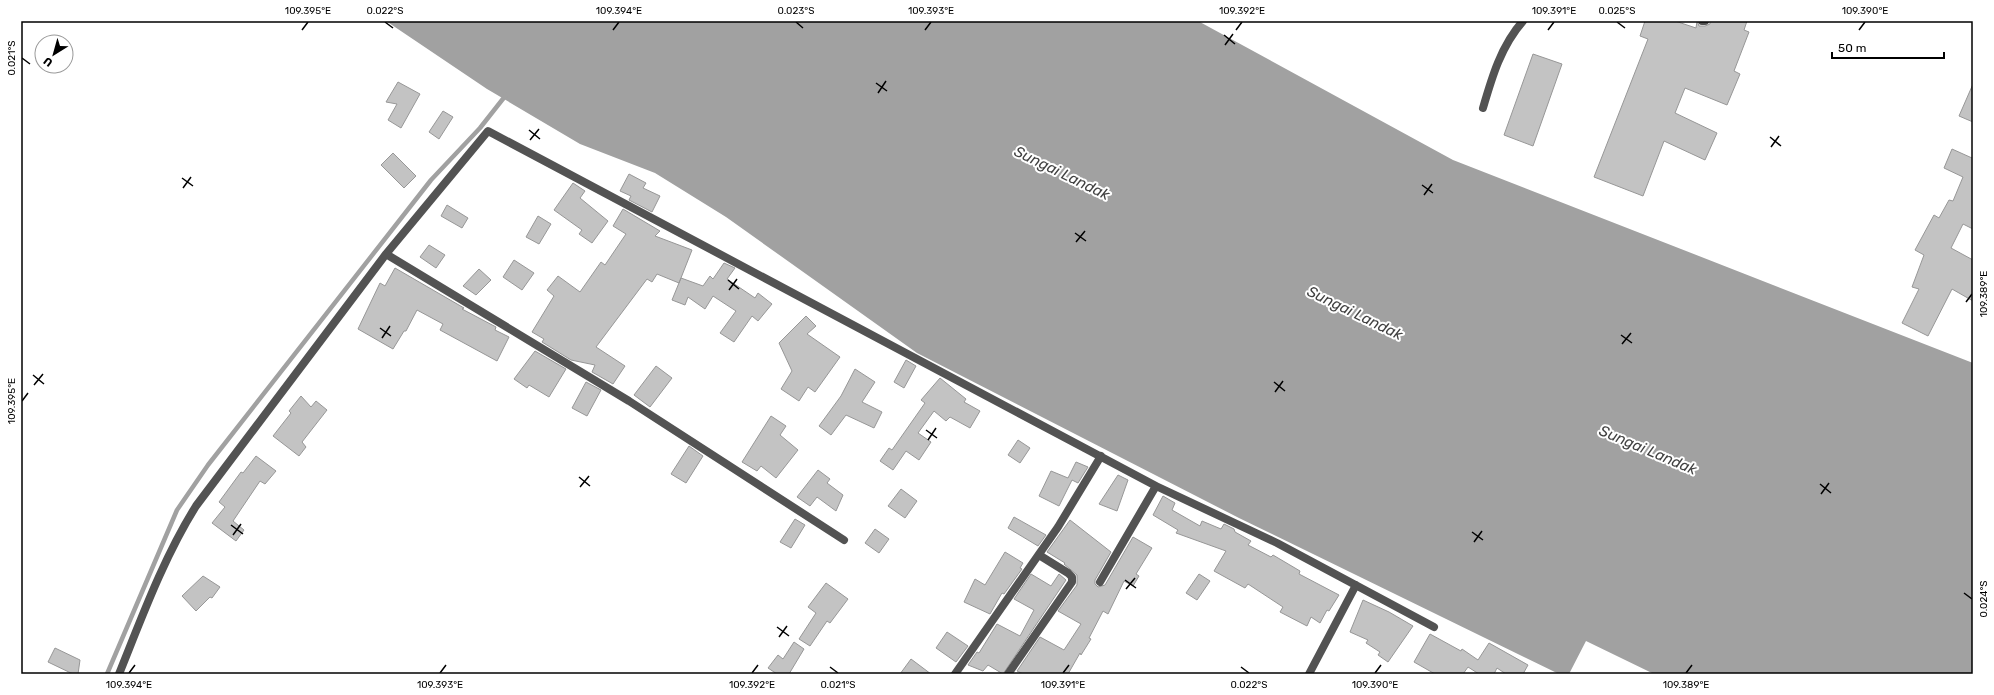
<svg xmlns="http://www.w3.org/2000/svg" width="1994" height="695" font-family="Rubik,sans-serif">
  <rect width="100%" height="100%" fill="#fff"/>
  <path fill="#a1a1a1" d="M 386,21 L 1198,21 L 1453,160 L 1973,363 L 1973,674 L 1654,674 L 1586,641 L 1569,674 L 1559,674 L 1239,518 L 917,353 L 726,217 L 655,173 L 580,144 L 487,89 Z"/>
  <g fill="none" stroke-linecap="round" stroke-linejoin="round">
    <path stroke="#a1a1a1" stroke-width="4.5" d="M 107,674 L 177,510 L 208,465 L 431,180 L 480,128 L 506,95"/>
  </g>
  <path fill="#c3c3c3" stroke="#979797" d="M 1645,21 L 1675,21 L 1696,28 L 1697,21 L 1699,26 L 1705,26 L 1710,24 L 1710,21 L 1747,21 L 1744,30 L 1749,32 L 1734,71 L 1740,74 L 1727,105 L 1685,88 L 1675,113 L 1717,133 L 1705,160 L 1664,141 L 1643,196 L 1594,177 L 1648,39 L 1640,36 Z
    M 1533,54 L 1562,64 L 1533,146 L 1504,135 Z
    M 398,82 L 420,94 L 401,128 L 388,120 L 397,104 L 386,102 Z
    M 1973,84 L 1973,122 L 1959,116 Z
    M 443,111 L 453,117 L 439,139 L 429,132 Z
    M 1952,149 L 1972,158 L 1973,155 L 1973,229 L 1963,224 L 1951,248 L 1973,260 L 1973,301 L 1952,289 L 1928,336 L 1902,323 L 1919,289 L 1912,287 L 1924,255 L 1915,250 L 1934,215 L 1939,218 L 1949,200 L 1953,201 L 1963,177 L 1944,168 Z
    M 393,153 L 416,176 L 404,188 L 381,165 Z
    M 629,174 L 646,183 L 643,188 L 660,196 L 652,212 L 629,200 L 631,196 L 620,191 Z
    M 573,183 L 585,191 L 580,198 L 608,221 L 592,243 L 579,234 L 582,230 L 554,210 Z
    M 447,205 L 468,218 L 462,228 L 441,216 Z
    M 623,209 L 660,231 L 655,236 L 692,250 L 679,283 L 657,274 L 652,282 L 647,279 L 596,347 L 625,366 L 613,384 L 592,372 L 595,365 L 571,360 L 542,342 L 544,339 L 532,332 L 554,296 L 547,290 L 558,276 L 580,292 L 601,262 L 605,265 L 626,234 L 613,226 Z
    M 538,216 L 551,224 L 539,244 L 526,237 Z
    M 429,245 L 445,255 L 436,268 L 420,257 Z
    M 514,260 L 534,273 L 522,290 L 503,277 Z
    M 724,263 L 735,268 L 727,279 L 755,298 L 758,293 L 772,304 L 758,321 L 752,316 L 734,342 L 720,333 L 736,311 L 713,296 L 705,309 L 688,297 L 685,305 L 672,300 L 681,278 L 703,286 L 710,276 L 713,279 Z
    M 395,268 L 464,308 L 462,309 L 496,327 L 495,330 L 509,337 L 497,361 L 440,330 L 443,324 L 417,310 L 406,331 L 404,331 L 393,349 L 358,329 L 380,283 L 385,286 Z
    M 479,269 L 491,280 L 476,295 L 463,286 Z
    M 806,316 L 816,326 L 807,334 L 840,357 L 815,392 L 808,387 L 799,401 L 781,389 L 792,371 L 779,343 Z
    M 535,351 L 566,369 L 549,397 L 529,385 L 527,388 L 514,379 Z
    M 906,360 L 916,366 L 904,388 L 894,382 Z
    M 656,366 L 672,378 L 650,407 L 634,395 Z
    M 855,369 L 875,382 L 862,402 L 882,412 L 874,428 L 846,415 L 831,435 L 819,426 L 841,396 Z
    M 940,378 L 966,399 L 964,402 L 980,411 L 970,428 L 950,417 L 946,421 L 934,411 L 918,433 L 931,442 L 919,460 L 906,451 L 893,470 L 880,461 L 889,448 L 892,450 L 925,403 L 921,400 Z
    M 586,382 L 601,390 L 587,416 L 572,408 Z
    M 301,396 L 311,407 L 316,401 L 327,410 L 302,442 L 306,447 L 299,456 L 273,436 L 291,413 L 289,411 Z
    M 771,416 L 786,426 L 780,435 L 798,450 L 776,478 L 761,466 L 757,471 L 742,462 Z
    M 1018,440 L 1030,448 L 1020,463 L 1008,455 Z
    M 689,446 L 703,456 L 686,483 L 671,474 Z
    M 256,456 L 276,471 L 265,484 L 260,481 L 233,521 L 244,530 L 236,541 L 212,523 L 225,507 L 219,502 L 241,472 L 243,473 Z
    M 1076,462 L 1088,467 L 1078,483 L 1072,480 L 1059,506 L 1039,496 L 1051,471 L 1068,478 Z
    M 818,470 L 830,479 L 827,483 L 843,495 L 836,511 L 817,497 L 810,506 L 797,497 Z
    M 1118,475 L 1128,480 L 1117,511 L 1099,504 Z
    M 901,489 L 917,501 L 905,518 L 888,506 Z
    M 1163,496 L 1175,503 L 1172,510 L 1200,526 L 1202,521 L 1221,529 L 1224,524 L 1234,529 L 1235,532 L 1251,541 L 1248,545 L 1271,557 L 1273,555 L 1300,571 L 1299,574 L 1339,595 L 1329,611 L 1327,610 L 1320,623 L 1311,617 L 1307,626 L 1280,612 L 1283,607 L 1248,584 L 1245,588 L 1214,571 L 1226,551 L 1176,533 L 1178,530 L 1153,515 Z
    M 1014,517 L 1046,535 L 1038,546 L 1008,528 Z
    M 795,519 L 805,525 L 791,548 L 780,542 Z
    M 1070,520 L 1111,552 L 1095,580 L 1095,584 L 1098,587 L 1105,585 L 1133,537 L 1152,548 L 1136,574 L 1139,576 L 1133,586 L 1124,581 L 1108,614 L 1103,611 L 1089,638 L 1091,639 L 1081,655 L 1080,653 L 1068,674 L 1023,674 L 1017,671 L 1040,637 L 1064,650 L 1081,624 L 1058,611 L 1077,585 L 1077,575 L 1064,564 L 1065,563 L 1047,552 Z
    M 875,529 L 889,539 L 879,553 L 865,543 Z
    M 1005,552 L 1023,563 L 1020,568 L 1022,569 L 1004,594 L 1002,593 L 990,614 L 964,602 L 975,579 L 985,585 Z
    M 1031,574 L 1051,586 L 1059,574 L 1066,580 L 1003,674 L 988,665 L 983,671 L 968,665 L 977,652 L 979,653 L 997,624 L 1020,636 L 1034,610 L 1014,599 Z
    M 1199,574 L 1210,581 L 1197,600 L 1186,593 Z
    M 203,576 L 220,587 L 212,598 L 210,597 L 196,611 L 182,596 Z
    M 826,583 L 848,599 L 830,623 L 827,621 L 810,646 L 799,639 L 816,613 L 808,607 Z
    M 1363,600 L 1389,612 L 1413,626 L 1388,662 L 1378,655 L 1380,652 L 1366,643 L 1368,640 L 1350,632 Z
    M 947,632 L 968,646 L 956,662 L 936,648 Z
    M 1430,634 L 1461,651 L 1462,649 L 1478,660 L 1489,643 L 1528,665 L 1523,674 L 1506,674 L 1497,668 L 1494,674 L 1479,674 L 1468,667 L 1463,674 L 1435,674 L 1414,662 Z
    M 794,642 L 804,649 L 789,674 L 777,674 L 768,668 L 778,655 L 783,659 Z
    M 55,648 L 80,660 L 78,674 L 73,674 L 48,662 Z
    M 911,659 L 931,674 L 900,674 Z"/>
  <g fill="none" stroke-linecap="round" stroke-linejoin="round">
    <path stroke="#535353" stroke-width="8" d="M 1702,21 L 1705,21
      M 1483,108 C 1492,77 1501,46 1523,21
      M 386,254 L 629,401 L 844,540
      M 1100,582 L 1156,486
      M 119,674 C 142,617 163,559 196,506 L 386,254 L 488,131 L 1156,486 L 1277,543 L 1434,627
      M 955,674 L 1058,527 L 1101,456
      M 1008,674 L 1072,582 L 1072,577 L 1068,573 L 1039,555
      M 1309,674 L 1356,585"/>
  </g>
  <path fill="none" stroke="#000" stroke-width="1.5" d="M 385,22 L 393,28M 796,22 L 803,28M 1617,22 L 1625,28M 302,30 L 308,22M 613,30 L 619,22M 925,30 L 931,22M 1236,30 L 1242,22M 1548,30 L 1554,22M 1859,30 L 1865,22M 1224,35 L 1235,44M 1225,45 L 1233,34M 22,58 L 30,64M 876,83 L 887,91M 878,93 L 886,81M 529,130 L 540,139M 1770,137 L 1781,146M 530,140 L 539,129M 1771,147 L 1779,136M 182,178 L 193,186M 1422,185 L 1433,193M 183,188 L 191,177M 1424,195 L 1432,184M 1075,233 L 1086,241M 1076,242 L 1085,231M 728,280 L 739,289M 729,290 L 737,279M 1966,302 L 1972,294M 380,328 L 391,336M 1621,335 L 1632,343M 382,338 L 390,326M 1622,344 L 1631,333M 33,375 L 44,384M 1274,382 L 1285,391M 34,385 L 43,374M 1275,392 L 1283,381M 22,401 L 28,393M 926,430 L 937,438M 928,440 L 936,428M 579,477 L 590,486M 1820,484 L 1831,493M 580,487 L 589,476M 1821,494 L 1829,483M 231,525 L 243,534M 1472,532 L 1483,540M 233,535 L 241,524M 1474,542 L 1482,531M 1125,580 L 1136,588M 1126,589 L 1135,578M 1964,593 L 1972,599M 777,627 L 789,636M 779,637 L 787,626M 830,667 L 838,673M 1241,667 L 1249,673M 129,673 L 135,665M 440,673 L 446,665M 752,673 L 758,665M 1063,673 L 1069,665M 1375,673 L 1381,665M 1686,673 L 1692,665"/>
  <g text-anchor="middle" stroke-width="4" stroke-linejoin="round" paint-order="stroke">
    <g font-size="15" font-style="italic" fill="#424242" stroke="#fff">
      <text transform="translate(1062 173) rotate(26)" y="5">Sungai Landak</text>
      <text transform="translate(1355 313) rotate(26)" y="5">Sungai Landak</text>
      <text transform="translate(1648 450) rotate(23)" y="5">Sungai Landak</text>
    </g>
  </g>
  <rect width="1994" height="695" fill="none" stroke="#ffffff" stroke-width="44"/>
  <g transform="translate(54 54) rotate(217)"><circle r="19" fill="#ffffff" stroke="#999999"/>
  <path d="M0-3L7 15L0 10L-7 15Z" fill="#000000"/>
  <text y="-6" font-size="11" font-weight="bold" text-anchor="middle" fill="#000000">U</text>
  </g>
  <path d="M1832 52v6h112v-6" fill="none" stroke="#000000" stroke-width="2"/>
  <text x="1838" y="52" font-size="12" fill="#000000" stroke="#ffffff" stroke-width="3" paint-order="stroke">50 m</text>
  <rect x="22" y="22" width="1950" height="651" fill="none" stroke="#000" stroke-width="1.5"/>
  <g font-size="10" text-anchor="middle" fill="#000">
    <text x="308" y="14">109.395°E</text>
    <text x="385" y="14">0.022°S</text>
    <text x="619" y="14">109.394°E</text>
    <text x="796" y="14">0.023°S</text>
    <text x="931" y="14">109.393°E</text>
    <text x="1242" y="14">109.392°E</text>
    <text x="1554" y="14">109.391°E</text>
    <text x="1617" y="14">0.025°S</text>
    <text x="1865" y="14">109.390°E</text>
    <text transform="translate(11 58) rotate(-90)" y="4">0.021°S</text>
    <text transform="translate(1983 294) rotate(-90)" y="4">109.389°E</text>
    <text transform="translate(11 401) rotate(-90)" y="4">109.395°E</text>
    <text transform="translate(1983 599) rotate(-90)" y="4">0.024°S</text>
    <text x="129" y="688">109.394°E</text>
    <text x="440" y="688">109.393°E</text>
    <text x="752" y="688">109.392°E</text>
    <text x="838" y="688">0.021°S</text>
    <text x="1063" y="688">109.391°E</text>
    <text x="1249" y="688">0.022°S</text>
    <text x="1375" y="688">109.390°E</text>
    <text x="1686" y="688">109.389°E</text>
  </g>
</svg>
